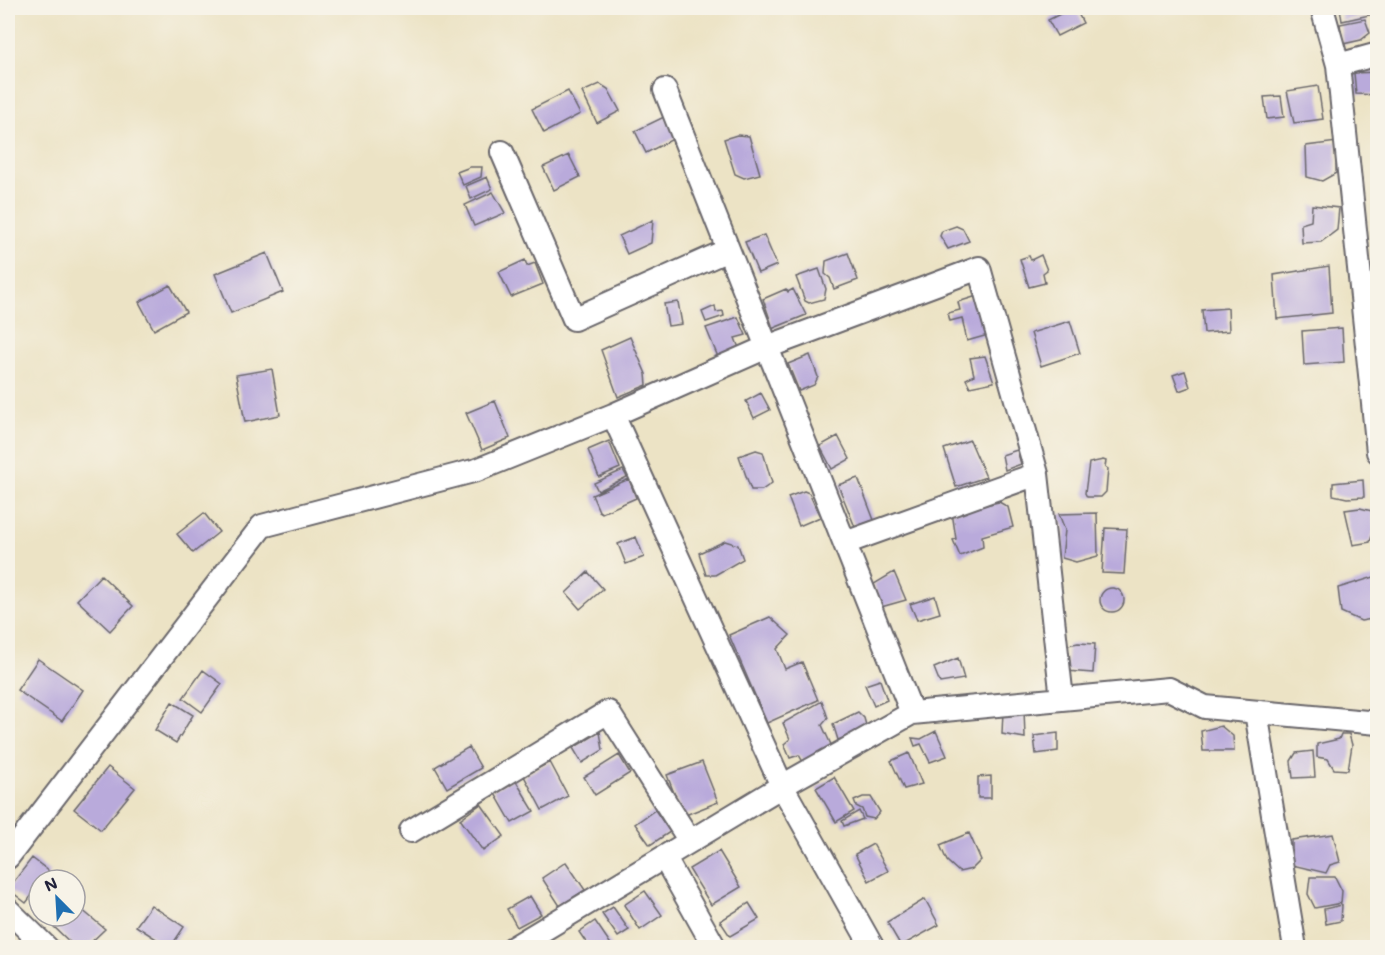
<svg xmlns="http://www.w3.org/2000/svg" width="1385" height="955" font-family="Mali,sans-serif">
  <rect width="100%" height="100%" fill="#f7f3e8"/>
  <filter id="ink" filterUnits="userSpaceOnUse"><feTurbulence type="fractalNoise" baseFrequency=".0167" numOctaves="2"/><feDisplacementMap in="SourceGraphic" scale="12" xChannelSelector="R" yChannelSelector="G"/><feConvolveMatrix kernelMatrix="1 2 1 2 8 2 1 2 1" color-interpolation-filters="sRGB"/></filter>
  <filter id="wash" filterUnits="userSpaceOnUse"><feTurbulence type="fractalNoise" baseFrequency=".008" numOctaves="4" result="noise"/><feDisplacementMap in="SourceGraphic" scale="24" xChannelSelector="R" yChannelSelector="G"/><feGaussianBlur stdDeviation="1.35" result="paint"/><feColorMatrix in="noise" values="0 0 0 0 0 0 0 0 0 0 0 0 0 0 0 0 0 1.4 0 .05"/><feComposite in="paint" operator="in"/></filter>
  <g filter="url(#wash)">
    <rect width="100%" height="100%" fill="#ece3c5"/>
    <g id="blocks">
      <path fill="#b9aadb" d="M 1072,8 L 1075,8 L 1083,23 L 1057,36 L 1048,20 Z
        M 1340,8 L 1374,8 L 1374,14 L 1342,21 Z
        M 1365,19 L 1370,33 L 1361,40 L 1343,44 L 1340,24 Z
        M 1378,72 L 1378,95 L 1356,94 L 1354,73 Z
        M 600,84 L 608,89 L 620,111 L 597,123 L 582,92 Z
        M 1318,86 L 1323,119 L 1294,123 L 1287,91 Z
        M 568,91 L 580,114 L 544,133 L 532,109 Z
        M 1281,96 L 1284,117 L 1267,119 L 1264,97 Z
        M 666,116 L 677,137 L 646,153 L 635,131 Z
        M 737,135 L 749,136 L 760,174 L 744,178 L 735,174 L 724,139 Z
        M 1337,142 L 1336,173 L 1322,181 L 1307,177 L 1306,146 Z
        M 569,155 L 580,177 L 554,190 L 543,167 Z
        M 470,167 L 482,167 L 481,177 L 463,185 L 457,172 Z
        M 487,177 L 492,189 L 471,199 L 466,186 Z
        M 493,192 L 505,213 L 474,226 L 465,205 Z
        M 1312,205 L 1339,208 L 1337,230 L 1321,242 L 1302,243 L 1301,224 L 1311,221 Z
        M 653,220 L 651,243 L 627,254 L 619,236 Z
        M 956,226 L 963,229 L 969,241 L 948,249 L 940,236 L 942,231 Z
        M 764,235 L 777,265 L 758,273 L 745,242 Z
        M 267,253 L 283,292 L 231,313 L 215,274 Z
        M 848,253 L 858,280 L 834,289 L 830,278 L 825,274 L 826,261 Z
        M 1041,255 L 1047,270 L 1043,273 L 1045,283 L 1029,287 L 1020,259 L 1029,256 L 1031,260 Z
        M 525,260 L 527,266 L 535,263 L 543,284 L 511,297 L 499,272 Z
        M 1329,266 L 1332,313 L 1277,319 L 1274,275 Z
        M 819,269 L 826,289 L 824,299 L 809,303 L 805,301 L 796,277 Z
        M 170,285 L 186,312 L 154,330 L 139,302 Z
        M 786,289 L 788,292 L 793,289 L 806,315 L 769,330 L 766,327 L 772,325 L 763,299 Z
        M 977,296 L 988,335 L 967,341 L 962,318 L 950,321 L 948,313 L 960,310 L 958,302 Z
        M 678,302 L 682,324 L 668,326 L 664,304 Z
        M 715,306 L 716,312 L 723,311 L 724,316 L 706,322 L 702,312 Z
        M 1228,308 L 1229,331 L 1204,333 L 1202,310 Z
        M 738,317 L 746,335 L 735,338 L 739,348 L 718,357 L 706,328 Z
        M 1070,321 L 1080,353 L 1041,366 L 1031,333 Z
        M 1342,328 L 1344,362 L 1304,365 L 1302,331 Z
        M 630,337 L 646,374 L 647,385 L 618,397 L 601,350 Z
        M 810,355 L 818,377 L 814,385 L 799,391 L 788,364 Z
        M 985,356 L 994,382 L 970,387 L 966,379 L 974,375 L 970,358 Z
        M 272,369 L 280,415 L 245,422 L 236,375 Z
        M 1185,371 L 1190,387 L 1179,391 L 1173,375 Z
        M 761,393 L 770,410 L 754,418 L 746,401 Z
        M 495,401 L 510,438 L 482,450 L 466,413 Z
        M 838,436 L 850,459 L 832,469 L 820,446 Z
        M 970,440 L 986,477 L 956,487 L 944,449 Z
        M 609,441 L 620,468 L 599,477 L 588,450 Z
        M 756,450 L 763,452 L 772,483 L 762,490 L 751,490 L 739,456 Z
        M 1017,450 L 1021,464 L 1005,470 L 1002,455 Z
        M 1103,460 L 1106,461 L 1105,467 L 1108,469 L 1106,492 L 1101,497 L 1087,497 L 1085,493 L 1089,463 Z
        M 623,470 L 627,477 L 598,491 L 594,483 Z
        M 858,478 L 874,520 L 855,527 L 838,485 Z
        M 629,479 L 636,498 L 602,513 L 599,511 L 592,495 Z
        M 1363,480 L 1364,497 L 1347,498 L 1333,495 L 1333,483 Z
        M 804,491 L 809,493 L 820,517 L 799,526 L 788,497 Z
        M 999,502 L 1008,507 L 1013,527 L 982,536 L 983,547 L 960,556 L 953,540 L 956,539 L 952,512 Z
        M 1360,508 L 1372,511 L 1374,530 L 1370,542 L 1353,545 L 1345,510 Z
        M 204,513 L 219,532 L 193,553 L 177,534 Z
        M 1097,513 L 1098,556 L 1076,562 L 1062,558 L 1065,530 L 1059,514 Z
        M 1105,528 L 1127,529 L 1124,574 L 1102,573 Z
        M 636,537 L 644,557 L 626,564 L 618,544 Z
        M 725,541 L 738,545 L 743,559 L 715,575 L 706,575 L 699,553 Z
        M 588,572 L 603,589 L 580,609 L 566,593 Z
        M 894,572 L 906,600 L 881,607 L 874,584 Z
        M 101,575 L 133,606 L 110,631 L 77,600 Z
        M 1374,577 L 1378,579 L 1377,618 L 1361,621 L 1341,612 L 1338,588 Z
        M1100 600a12 12 0 1 1 24 0a12 12 0 1 1-24 0Z
        M 935,596 L 940,613 L 917,620 L 910,604 Z
        M 770,617 L 790,635 L 777,649 L 785,669 L 802,662 L 818,700 L 767,723 L 729,635 Z
        M 1078,643 L 1095,644 L 1093,673 L 1066,671 L 1068,645 Z
        M 958,658 L 964,679 L 940,683 L 934,668 Z
        M 38,659 L 83,690 L 62,721 L 17,690 Z
        M 203,670 L 222,684 L 202,712 L 183,698 Z
        M 880,680 L 887,700 L 874,706 L 865,685 Z
        M 822,701 L 828,718 L 822,725 L 833,749 L 803,762 L 799,755 L 790,758 L 784,744 L 790,739 L 783,723 Z
        M 172,702 L 193,715 L 176,743 L 155,730 Z
        M 1024,709 L 1025,738 L 1002,734 L 1003,711 Z
        M 858,712 L 864,718 L 867,729 L 838,740 L 833,724 Z
        M 1221,726 L 1233,736 L 1234,751 L 1203,751 L 1201,731 Z
        M 936,731 L 947,756 L 930,762 L 921,744 L 915,746 L 912,738 L 921,739 Z
        M 600,732 L 603,750 L 582,763 L 573,748 Z
        M 1058,733 L 1058,751 L 1036,754 L 1034,736 Z
        M 1341,734 L 1349,734 L 1352,745 L 1348,770 L 1334,769 L 1328,759 L 1317,757 L 1317,744 L 1339,739 Z
        M 469,747 L 481,768 L 447,788 L 435,767 Z
        M 1313,751 L 1315,777 L 1293,778 L 1291,761 L 1296,753 Z
        M 909,753 L 922,784 L 904,789 L 891,761 Z
        M 619,755 L 630,773 L 595,795 L 584,777 Z
        M 550,762 L 568,796 L 542,810 L 524,776 Z
        M 702,762 L 718,802 L 683,816 L 667,775 Z
        M 108,767 L 135,788 L 101,830 L 74,809 Z
        M 991,776 L 991,798 L 978,798 L 978,777 Z
        M 834,777 L 854,811 L 836,822 L 816,788 Z
        M 514,778 L 534,811 L 512,823 L 493,790 Z
        M 863,797 L 871,797 L 880,812 L 874,819 L 865,817 L 862,809 L 856,806 L 854,801 Z
        M 481,804 L 504,836 L 483,851 L 460,819 Z
        M 655,810 L 670,832 L 650,845 L 635,824 Z
        M 859,811 L 863,819 L 844,826 L 842,821 Z
        M 969,833 L 981,860 L 972,869 L 959,872 L 947,861 L 940,845 Z
        M 1333,834 L 1340,862 L 1330,865 L 1326,873 L 1292,865 L 1292,840 Z
        M 873,844 L 888,871 L 869,881 L 855,854 Z
        M 719,851 L 741,887 L 711,905 L 689,869 Z
        M 32,858 L 50,872 L 44,880 L 39,880 L 39,886 L 26,903 L 8,889 Z
        M 566,862 L 585,890 L 560,906 L 542,878 Z
        M 1310,877 L 1335,877 L 1342,891 L 1341,903 L 1315,908 L 1308,894 Z
        M 645,891 L 662,915 L 640,930 L 624,905 Z
        M 530,896 L 541,914 L 517,927 L 507,909 Z
        M 925,899 L 939,925 L 901,946 L 887,922 Z
        M 749,903 L 759,919 L 730,936 L 720,921 Z
        M 75,904 L 105,929 L 85,948 L 76,948 L 48,921 L 51,916 L 75,916 Z
        M 151,905 L 184,927 L 170,948 L 136,926 Z
        M 1342,905 L 1341,921 L 1326,924 L 1324,909 Z
        M 613,907 L 629,930 L 618,937 L 602,914 Z
        M 595,921 L 612,946 L 610,948 L 590,948 L 579,932 Z"/>
    </g>
  </g>
  <g filter="url(#ink)">
    <use href="#blocks" fill-opacity="0" stroke="#69666b" stroke-width="1.5"/>
    <g fill="none" stroke-linecap="round" stroke-linejoin="round">
      <defs>
        <path id="minor" d="M 1322,8 L 1338,65 L 1378,452
          M 1338,65 L 1378,54
          M 665,90 L 912,713
          M 502,152 L 574,319 L 728,250
          M 613,415 L 782,786 L 873,948
          M 845,543 L 1037,474
          M 1256,712 L 1295,948
          M 411,831 L 608,712 L 690,841
          M 8,857 L 262,526 L 477,470 L 613,415 L 767,347 L 979,268 L 1037,474 L 1062,699
          M 664,857 L 715,948
          M 8,910 L 47,948
          M 513,948 L 782,786 L 912,713 L 1169,689 L 1205,707 L 1378,723"/>
      </defs>
      <use href="#minor" stroke="#69666b" stroke-width="26"/>
      <use href="#minor" stroke="#fff" stroke-width="22"/>
    </g>
  </g>
  <rect width="1385" height="955" fill="none" stroke="#f7f3e8" stroke-width="30"/>
  <g transform="translate(57 898) rotate(336)"><circle r="28" fill="#f7f3e8" stroke="#a29fa3" stroke-width="1.5"/>
  <path d="M0-4.5L10 22L0 15L-10 22Z" fill="#1f6fb2"/>
  <text y="-9" font-size="16" font-weight="bold" text-anchor="middle" fill="#22223b">N</text>
  </g>
</svg>
